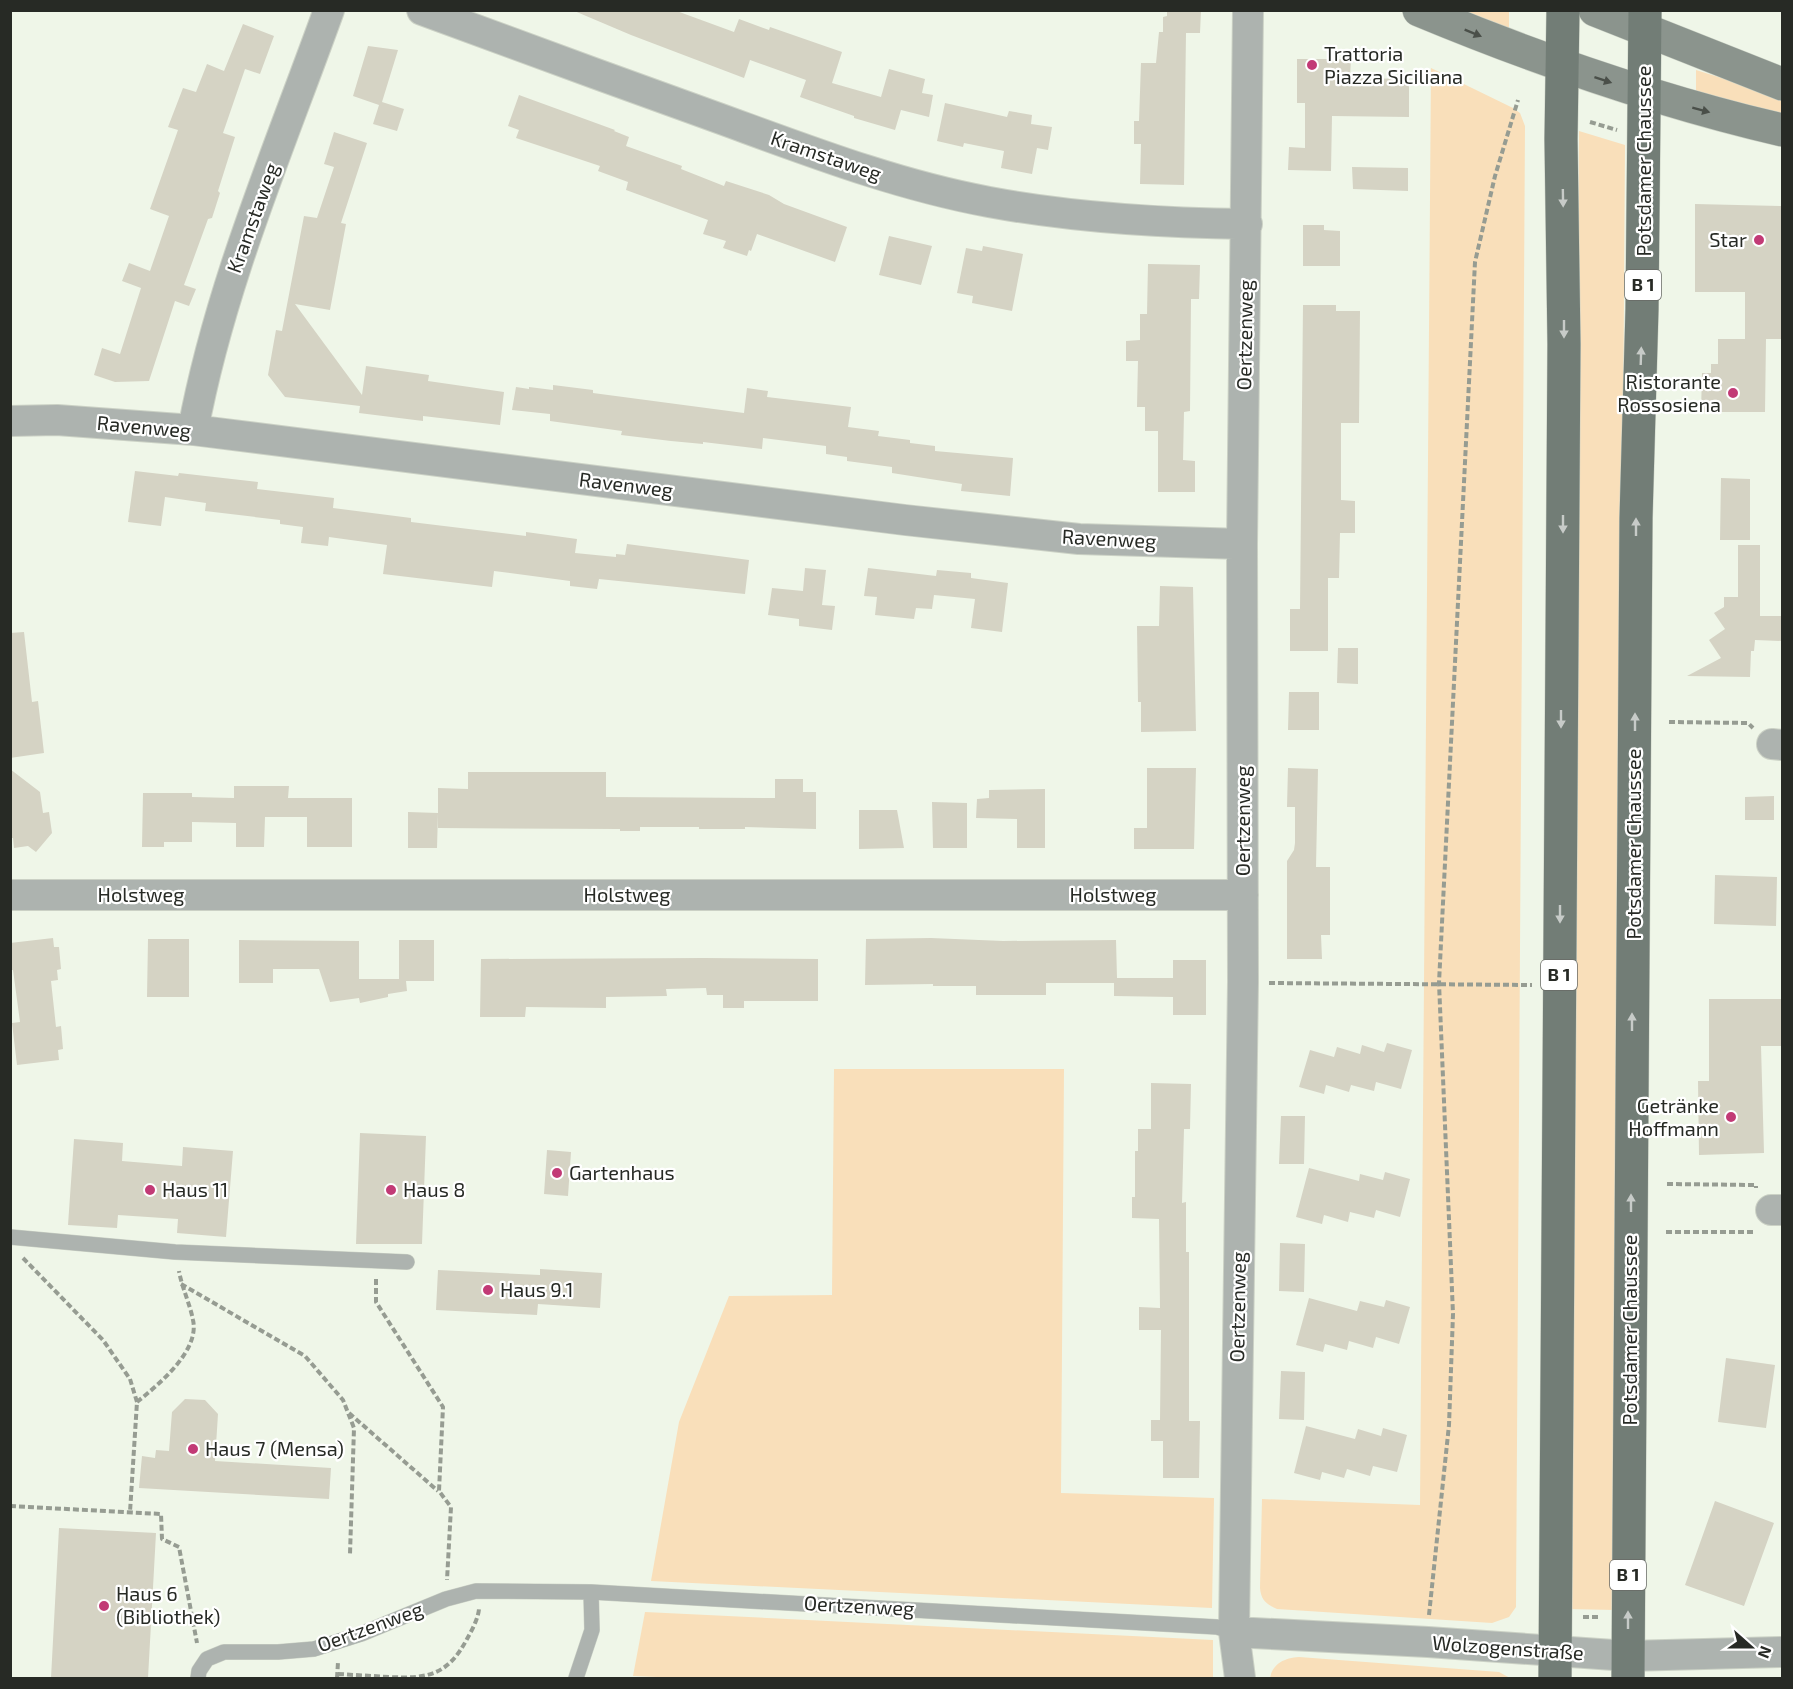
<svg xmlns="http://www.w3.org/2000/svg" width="1793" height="1689" font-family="'Exo 2',sans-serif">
  <rect width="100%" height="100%" fill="#eff6e8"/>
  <path fill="#f9dfba" d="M 1462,11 L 1509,11 L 1509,30 Z
    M 1431,68 L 1513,108 L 1520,113 L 1525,126 L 1516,1607 L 1509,1617 L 1492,1623 L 1277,1609 C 1266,1604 1261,1600 1260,1588 L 1262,1499 L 1420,1505 Z
    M 1696,70 L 1782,97 L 1782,116 L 1696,91 Z
    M 1579,131 L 1625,145 L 1615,1610 L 1568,1609 Z
    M 834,1069 L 1064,1069 L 1061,1493 L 1214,1498 L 1212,1608 L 651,1581 L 679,1422 L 729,1296 L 832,1295 Z
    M 645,1612 L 1213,1640 L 1213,1678 L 681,1678 L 633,1676 Z
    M 1299,1657 L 1499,1672 L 1510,1678 L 1270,1678 C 1273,1663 1285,1658 1299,1657 Z"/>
  <path fill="#d5d3c4" d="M 572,10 L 674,10 L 734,32 L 739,19 L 769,30 L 770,27 L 842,52 L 832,83 L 881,97 L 889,69 L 925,79 L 922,93 L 933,95 L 929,117 L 901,110 L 895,130 L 854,118 L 854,116 L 800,97 L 806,80 L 750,60 L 744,78 L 631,35 Z
    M 1167,10 L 1201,10 L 1200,33 L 1186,33 L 1184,185 L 1140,184 L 1141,144 L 1134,144 L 1134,121 L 1139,121 L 1141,63 L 1156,63 L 1159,32 L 1163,32 L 1163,17 L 1167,16 Z
    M 243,24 L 274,36 L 260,74 L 245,69 L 223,133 L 235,137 L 218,191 L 220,193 L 212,218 L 208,219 L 184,285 L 196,289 L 189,306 L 175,301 L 149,381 L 115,382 L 94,375 L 102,348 L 120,354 L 141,288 L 122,281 L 129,263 L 150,271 L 169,216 L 150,209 L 178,130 L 168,127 L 183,88 L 196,92 L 207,64 L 224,71 Z
    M 368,46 L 398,50 L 382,102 L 404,109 L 397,131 L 373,124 L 379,105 L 353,96 Z
    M 1297,59 L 1351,59 L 1350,78 L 1409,79 L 1409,117 L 1332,116 L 1331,171 L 1288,170 L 1289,147 L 1305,148 L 1305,103 L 1297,103 Z
    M 519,95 L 615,130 L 614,131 L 629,137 L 626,146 L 682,166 L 681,169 L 724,186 L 726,181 L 769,195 L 784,204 L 847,227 L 835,262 L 757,234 L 751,251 L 749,250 L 747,256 L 723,248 L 726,241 L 703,234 L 708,220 L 626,190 L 628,182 L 598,171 L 600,166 L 516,138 L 519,130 L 508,126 Z
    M 945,103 L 1007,117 L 1009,111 L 1032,115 L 1031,124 L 1052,127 L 1048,150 L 1037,148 L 1032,174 L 1001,168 L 1004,151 L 964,143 L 963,147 L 937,141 Z
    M 334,132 L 367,143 L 341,223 L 346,224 L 330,310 L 295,304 L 362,395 L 366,366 L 429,375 L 428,381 L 504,392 L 500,425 L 423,416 L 423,421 L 359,413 L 360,406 L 285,397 L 268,375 L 276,330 L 282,331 L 304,216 L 317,218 L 334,167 L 324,164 Z
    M 1352,167 L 1408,168 L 1408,191 L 1353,189 Z
    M 1695,204 L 1782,206 L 1782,339 L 1766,339 L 1765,412 L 1701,412 L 1702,373 L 1711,373 L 1711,364 L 1718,364 L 1718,339 L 1745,339 L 1745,292 L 1695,292 Z
    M 1303,225 L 1324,225 L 1324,230 L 1340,231 L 1340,266 L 1303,266 Z
    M 889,236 L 932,246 L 921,285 L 879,275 Z
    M 983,246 L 1023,254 L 1012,311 L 972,303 L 973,296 L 957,293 L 966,248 L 982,251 Z
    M 1148,264 L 1200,265 L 1199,299 L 1191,299 L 1190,411 L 1184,412 L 1183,460 L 1195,461 L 1195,492 L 1158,492 L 1158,431 L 1145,431 L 1145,407 L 1137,407 L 1138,361 L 1126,361 L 1126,341 L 1140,340 L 1140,314 L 1147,314 Z
    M 1303,305 L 1336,305 L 1336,311 L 1360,311 L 1359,423 L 1341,423 L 1341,500 L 1355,501 L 1355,533 L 1340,533 L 1339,578 L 1328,578 L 1328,651 L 1290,651 L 1290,609 L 1300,609 Z
    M 553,385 L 593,390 L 593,393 L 744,413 L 747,388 L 768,391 L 767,397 L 851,407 L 848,427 L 879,431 L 878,436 L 910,440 L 910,443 L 935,446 L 935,451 L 1013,458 L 1010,496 L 961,491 L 962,484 L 892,473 L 892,467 L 847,461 L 847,457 L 826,454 L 826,446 L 763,438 L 762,449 L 703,442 L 703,444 L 671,441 L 621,435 L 622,431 L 550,421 L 550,414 L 512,410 L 516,387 L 529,389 L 529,387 L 553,390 Z
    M 135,471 L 178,476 L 179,473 L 258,482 L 257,489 L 334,498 L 333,508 L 411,518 L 411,522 L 526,536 L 526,532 L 577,539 L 575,553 L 616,557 L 616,554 L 625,555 L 627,544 L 749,560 L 745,594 L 599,579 L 597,589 L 570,586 L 570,581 L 494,571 L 492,587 L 383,574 L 387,545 L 329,537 L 328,546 L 301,543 L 303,527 L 280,524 L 280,520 L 205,511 L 206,503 L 165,497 L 161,526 L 128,522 Z
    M 1721,478 L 1750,479 L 1750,540 L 1720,540 Z
    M 1738,545 L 1760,545 L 1760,616 L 1782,616 L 1782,641 L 1755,640 L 1754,651 L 1751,651 L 1750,677 L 1687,676 L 1721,658 L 1709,640 L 1725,629 L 1714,613 L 1724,607 L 1724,597 L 1738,597 Z
    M 805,568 L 826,570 L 822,605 L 835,606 L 832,630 L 799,626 L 799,619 L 768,615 L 772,588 L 803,591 Z
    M 868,568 L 936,576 L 937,570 L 971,573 L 971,578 L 1008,583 L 1002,632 L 971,628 L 975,599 L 934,595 L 932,609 L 916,608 L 914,619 L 875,615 L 877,597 L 864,596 Z
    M 1160,586 L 1193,587 L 1196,731 L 1141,732 L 1141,702 L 1138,702 L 1137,626 L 1159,626 Z
    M 24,632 L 32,702 L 38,701 L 44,753 L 10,758 L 10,633 Z
    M 1338,648 L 1358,648 L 1358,684 L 1337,683 Z
    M 1289,692 L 1319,692 L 1319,730 L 1288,730 Z
    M 1147,768 L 1196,768 L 1194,849 L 1134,849 L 1134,828 L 1147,828 Z
    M 1288,768 L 1318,769 L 1316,867 L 1330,867 L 1330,935 L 1321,935 L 1322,959 L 1287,959 L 1287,861 L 1294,850 L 1295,843 L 1295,807 L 1287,807 Z
    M 10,769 L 40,792 L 43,813 L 49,812 L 52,833 L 36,852 L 28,846 L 14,848 L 13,838 L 10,838 Z
    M 468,772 L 606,772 L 606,797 L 775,798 L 775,779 L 803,779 L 803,792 L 816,792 L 816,829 L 745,827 L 745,829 L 699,829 L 699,827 L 640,827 L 640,831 L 620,831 L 620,829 L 438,828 L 438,788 L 468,789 Z
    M 234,786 L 289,786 L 288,798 L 352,798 L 352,847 L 307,847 L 307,817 L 265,817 L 264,847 L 236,847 L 236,823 L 192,822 L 192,842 L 164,842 L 164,847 L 142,847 L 143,793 L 192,793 L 192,797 L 234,798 Z
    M 1045,789 L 1045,848 L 1017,848 L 1017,819 L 976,818 L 977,799 L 989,798 L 989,790 Z
    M 1774,796 L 1774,820 L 1745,820 L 1745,797 Z
    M 932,802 L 967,803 L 967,848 L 933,848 Z
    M 859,810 L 897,810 L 904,848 L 859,849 Z
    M 408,812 L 438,813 L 437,848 L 408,848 Z
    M 1715,875 L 1777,877 L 1776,926 L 1714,924 Z
    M 53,938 L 54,947 L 59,947 L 61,969 L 57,970 L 58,980 L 51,981 L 56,1027 L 61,1026 L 63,1049 L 58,1050 L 59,1060 L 17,1065 L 12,1023 L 20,1022 L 13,970 L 10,970 L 10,943 Z
    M 931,938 L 1003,941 L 1116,940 L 1117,978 L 1173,978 L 1173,960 L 1206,960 L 1206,1015 L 1173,1015 L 1173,997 L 1114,996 L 1114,983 L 1046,983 L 1046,995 L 976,995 L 976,986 L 933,986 L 933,984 L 865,985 L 866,939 Z
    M 148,939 L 189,939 L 189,997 L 147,997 Z
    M 239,940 L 359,941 L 359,979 L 399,979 L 399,940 L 434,940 L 434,981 L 406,981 L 407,991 L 388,994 L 388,997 L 360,1003 L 359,998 L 330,1002 L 319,969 L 273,969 L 273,983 L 239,983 Z
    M 704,958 L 818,959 L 818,1001 L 744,1001 L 744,1008 L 723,1008 L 723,995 L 707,995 L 706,988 L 666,989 L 667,996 L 606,997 L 606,1008 L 526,1007 L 525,1017 L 480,1017 L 481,959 Z
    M 1709,999 L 1782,999 L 1782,1046 L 1761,1046 L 1764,1153 L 1699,1155 L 1698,1081 L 1709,1081 Z
    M 1387,1043 L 1412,1050 L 1401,1089 L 1376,1082 L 1374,1091 L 1351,1085 L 1349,1092 L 1326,1085 L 1324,1094 L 1299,1087 L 1310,1050 L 1334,1057 L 1337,1047 L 1360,1054 L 1362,1045 L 1384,1052 Z
    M 1151,1083 L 1191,1084 L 1190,1129 L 1184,1129 L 1182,1203 L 1186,1202 L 1186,1252 L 1189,1252 L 1189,1421 L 1200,1421 L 1199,1478 L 1163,1478 L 1163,1441 L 1151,1441 L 1151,1420 L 1160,1420 L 1161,1330 L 1139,1330 L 1139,1307 L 1160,1308 L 1159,1219 L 1132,1218 L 1132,1197 L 1135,1197 L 1135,1151 L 1138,1151 L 1138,1129 L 1151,1129 Z
    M 1281,1116 L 1305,1116 L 1304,1164 L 1279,1164 Z
    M 360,1133 L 426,1136 L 422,1244 L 356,1244 Z
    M 74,1139 L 123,1143 L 122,1161 L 182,1166 L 183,1147 L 233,1151 L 226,1237 L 177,1233 L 178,1219 L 118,1215 L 117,1228 L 68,1225 Z
    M 547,1150 L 571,1152 L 568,1196 L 544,1194 Z
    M 1309,1168 L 1359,1181 L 1360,1174 L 1383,1180 L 1385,1172 L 1410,1179 L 1400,1217 L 1376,1210 L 1374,1218 L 1350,1212 L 1348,1222 L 1324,1215 L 1322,1224 L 1296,1217 Z
    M 1280,1243 L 1305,1244 L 1304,1292 L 1279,1291 Z
    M 540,1269 L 602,1273 L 600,1308 L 538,1304 L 537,1315 L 436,1310 L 438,1270 L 540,1275 Z
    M 1309,1298 L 1357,1311 L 1360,1301 L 1384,1307 L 1386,1300 L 1410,1307 L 1399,1344 L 1376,1337 L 1373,1348 L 1349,1341 L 1347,1350 L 1325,1344 L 1323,1352 L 1296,1345 Z
    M 1726,1358 L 1775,1365 L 1766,1428 L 1718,1422 Z
    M 1281,1371 L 1305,1372 L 1304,1420 L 1279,1419 Z
    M 185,1399 L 205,1400 L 218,1414 L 215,1461 L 331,1468 L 329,1499 L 139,1488 L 142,1456 L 155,1458 L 156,1450 L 169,1451 L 172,1412 Z
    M 1306,1426 L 1355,1439 L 1358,1429 L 1381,1436 L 1383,1428 L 1407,1435 L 1397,1472 L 1373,1466 L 1370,1476 L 1347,1469 L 1344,1478 L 1322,1472 L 1320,1480 L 1294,1473 Z
    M 1715,1501 L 1774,1523 L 1744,1606 L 1685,1585 Z
    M 59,1528 L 156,1533 L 148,1678 L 51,1678 Z"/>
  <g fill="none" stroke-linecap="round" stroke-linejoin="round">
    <defs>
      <path id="lane" d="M 10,1237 L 175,1252 L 407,1262
        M 198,1678 L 199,1671 L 207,1659 L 224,1652 L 278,1652 L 314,1649 L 361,1634 L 446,1599 L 476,1591 L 591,1592 L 1217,1627 L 1234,1632
        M 576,1678 L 592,1630 L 591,1592"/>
      <path id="street" d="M 422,10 C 522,47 621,83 721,119 C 809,151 897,185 989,202 C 1075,218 1160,223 1247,224
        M 10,421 L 57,420 L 193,430 L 905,520 L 1079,539 L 1242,544
        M 193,430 C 220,285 279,149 329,10
        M 1772,744 L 1782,745
        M 10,895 L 1243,895
        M 1771,1210 L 1782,1210
        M 1234,1632 L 1428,1642 L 1628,1656 L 1782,1652
        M 1240,1678 L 1234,1632 L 1243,982 L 1242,544 L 1248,10"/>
      <path id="secondary" d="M 1419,10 C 1537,59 1658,101 1782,130
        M 1595,10 L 1782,84"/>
      <path id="primary" d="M 1555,1678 L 1564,344 L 1561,139 L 1563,10
        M 1628,1678 L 1636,518 L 1642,309 L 1645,10"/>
    </defs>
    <use href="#lane" stroke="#cbd1c5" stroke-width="16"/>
    <use href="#street" stroke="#cbd1c5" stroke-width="32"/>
    <use href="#secondary" stroke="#cbd1c5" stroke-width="34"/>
    <use href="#primary" stroke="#cbd1c5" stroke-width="34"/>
    <path stroke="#969c92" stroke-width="4" stroke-dasharray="6 3" stroke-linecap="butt" d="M 1590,122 L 1617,130
      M 1669,722 L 1748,723 L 1753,728
      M 1269,983 L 1532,985
      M 1667,1184 L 1756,1185 L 1756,1188
      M 1666,1232 L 1755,1232
      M 23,1258 L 103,1340 L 130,1379 L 137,1402 L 130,1512
      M 376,1279 L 376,1302 L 443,1407 L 439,1491 L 451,1507 L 447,1580
      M 181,1284 L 305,1356 L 343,1400 L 354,1428 L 350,1554
      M 137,1402 C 158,1385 200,1351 193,1320 C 190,1304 182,1288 179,1271
      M 349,1413 L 438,1491
      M 10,1506 L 161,1514 L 162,1539 L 179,1547 L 197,1643
      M 1429,1615 L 1449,1425 L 1453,1314 L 1439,983 L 1475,262 L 1495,176 L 1518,100
      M 1583,1617 L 1599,1617
      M 338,1674 C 355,1675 372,1676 389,1677 C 428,1679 448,1675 467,1639 C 472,1630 478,1619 479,1609
      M 337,1678 L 338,1662"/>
    <use href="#lane" stroke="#adb3af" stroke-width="15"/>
    <use href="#street" stroke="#adb3af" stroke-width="30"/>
    <use href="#secondary" stroke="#8b948d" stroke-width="33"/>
    <use href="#primary" stroke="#727d76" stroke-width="33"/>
  </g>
  <defs><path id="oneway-solid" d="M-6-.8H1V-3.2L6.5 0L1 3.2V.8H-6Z" transform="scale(1.5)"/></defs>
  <g fill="#4a4f49">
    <use href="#oneway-solid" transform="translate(1473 33) rotate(22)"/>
    <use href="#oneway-solid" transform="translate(1603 80) rotate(18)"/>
    <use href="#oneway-solid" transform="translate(1701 110) rotate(15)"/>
  </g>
  <g fill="#c7cbc8">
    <use href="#oneway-solid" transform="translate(1563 198) rotate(89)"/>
    <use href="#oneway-solid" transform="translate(1564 329) rotate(90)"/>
    <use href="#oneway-solid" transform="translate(1641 356) rotate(-88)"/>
    <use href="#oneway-solid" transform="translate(1563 524) rotate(90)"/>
    <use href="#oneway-solid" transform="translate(1636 527) rotate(-90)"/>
    <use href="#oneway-solid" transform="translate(1561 719) rotate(90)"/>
    <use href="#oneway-solid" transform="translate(1635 722) rotate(-90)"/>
    <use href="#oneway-solid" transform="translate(1560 914) rotate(90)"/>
    <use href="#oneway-solid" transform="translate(1632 1022) rotate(-90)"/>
    <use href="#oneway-solid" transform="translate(1631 1203) rotate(-90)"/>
    <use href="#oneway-solid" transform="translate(1628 1620) rotate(-90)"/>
  </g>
  <g fill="#c23a76" stroke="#fff" stroke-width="2">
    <circle cx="1312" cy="65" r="6"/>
    <circle cx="1759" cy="240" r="6"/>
    <circle cx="1733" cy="393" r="6"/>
    <circle cx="1731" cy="1117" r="6"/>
    <circle cx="557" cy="1173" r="6"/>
    <circle cx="150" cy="1190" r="6"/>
    <circle cx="391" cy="1190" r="6"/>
    <circle cx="488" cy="1290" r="6"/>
    <circle cx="193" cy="1449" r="6"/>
    <circle cx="104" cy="1606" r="6"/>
  </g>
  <g text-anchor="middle" stroke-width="4.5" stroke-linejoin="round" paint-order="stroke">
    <g fill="#fff" stroke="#686a66" stroke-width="1.5">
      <rect x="1625" y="270" width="36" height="30" rx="4.5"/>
      <rect x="1541" y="960" width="36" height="30" rx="4.5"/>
      <rect x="1610" y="1560" width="36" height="30" rx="4.5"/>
    </g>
    <g font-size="18" font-weight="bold" fill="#272a25">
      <text x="1643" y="291">B 1</text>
      <text x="1559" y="981">B 1</text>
      <text x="1628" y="1581">B 1</text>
    </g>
    <g font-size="20" fill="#272a25" stroke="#fff" text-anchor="start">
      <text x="1324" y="61">Trattoria<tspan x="1324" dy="23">Piazza Siciliana</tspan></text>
      <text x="1747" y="247" text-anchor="end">Star</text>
      <text x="1721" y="389" text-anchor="end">Ristorante<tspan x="1721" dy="23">Rossosiena</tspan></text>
      <text x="1719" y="1113" text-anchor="end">Getränke<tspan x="1719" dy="23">Hoffmann</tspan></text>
      <text x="569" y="1180">Gartenhaus</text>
      <text x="162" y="1197">Haus 11</text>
      <text x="403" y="1197">Haus 8</text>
      <text x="500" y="1297">Haus 9.1</text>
      <text x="205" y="1456">Haus 7 (Mensa)</text>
      <text x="116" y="1601">Haus 6<tspan x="116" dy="23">(Bibliothek)</tspan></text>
    </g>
    <g font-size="20" fill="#272a25" stroke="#fff">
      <text transform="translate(826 156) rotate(19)" y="7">Kramstaweg</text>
      <text transform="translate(1644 161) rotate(-90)" y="7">Potsdamer Chaussee</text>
      <text transform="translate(253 218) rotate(-70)" y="7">Kramstaweg</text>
      <text transform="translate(1245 335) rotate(-89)" y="7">Oertzenweg</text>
      <text transform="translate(144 427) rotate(5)" y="7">Ravenweg</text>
      <text transform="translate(626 485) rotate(7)" y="7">Ravenweg</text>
      <text transform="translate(1109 539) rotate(3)" y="7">Ravenweg</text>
      <text transform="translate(1243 821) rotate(-90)" y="7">Oertzenweg</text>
      <text transform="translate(1634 844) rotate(-90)" y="7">Potsdamer Chaussee</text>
      <text x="141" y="902">Holstweg</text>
      <text x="627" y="902">Holstweg</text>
      <text x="1113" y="902">Holstweg</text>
      <text transform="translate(1238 1307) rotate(-89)" y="7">Oertzenweg</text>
      <text transform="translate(1630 1330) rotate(-90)" y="7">Potsdamer Chaussee</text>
      <text transform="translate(859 1606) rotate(3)" y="7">Oertzenweg</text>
      <text transform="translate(370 1627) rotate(-20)" y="7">Oertzenweg</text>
      <text transform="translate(1508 1648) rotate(4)" y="7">Wolzogenstraße</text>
    </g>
  </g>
  <rect width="1793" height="1689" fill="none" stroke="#272a25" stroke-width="24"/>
  <g transform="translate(1751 1647) rotate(111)" stroke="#ffffff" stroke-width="4.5" paint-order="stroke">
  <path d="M0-4.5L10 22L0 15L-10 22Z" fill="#272a25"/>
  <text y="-9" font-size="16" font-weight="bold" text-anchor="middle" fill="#272a25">N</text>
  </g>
</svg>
